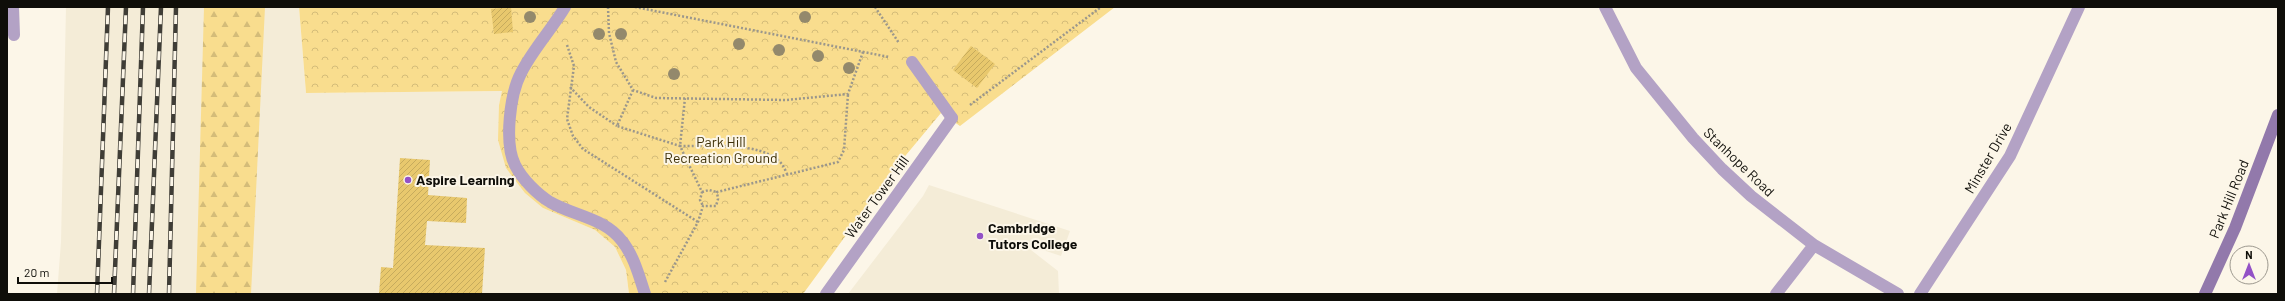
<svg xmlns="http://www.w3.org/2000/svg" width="2285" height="301" font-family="Barlow,sans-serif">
  <defs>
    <pattern id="forest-firs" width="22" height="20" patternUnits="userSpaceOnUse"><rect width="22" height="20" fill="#f9dd8e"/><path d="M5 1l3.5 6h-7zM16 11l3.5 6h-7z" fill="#d4bc79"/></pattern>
    <pattern id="park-crowns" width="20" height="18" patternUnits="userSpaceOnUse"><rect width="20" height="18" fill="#f9dd8e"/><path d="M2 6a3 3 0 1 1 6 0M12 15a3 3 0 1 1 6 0" fill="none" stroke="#d4bc79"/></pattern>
    <pattern id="building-hatch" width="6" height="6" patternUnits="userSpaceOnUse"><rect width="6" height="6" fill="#e8c86d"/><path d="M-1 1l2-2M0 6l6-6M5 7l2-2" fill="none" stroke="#c6ab5d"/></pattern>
  </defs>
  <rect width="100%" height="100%" fill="#fcf6e8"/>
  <path fill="#f4ecd7" d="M 66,7 L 299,7 L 306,93 L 503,91 L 499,105 L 543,208 L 595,230 L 615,247 L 626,270 L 629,294 L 57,294 L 61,242 Z
    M 929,185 L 1070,231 L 1061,256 L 1022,243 L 1058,271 L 1059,294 L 848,294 L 923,196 Z"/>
  <path fill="url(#forest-firs)" d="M 204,7 L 265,7 L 251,294 L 196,294 Z"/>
  <path fill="url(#park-crowns)" d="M 299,7 L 1115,7 L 960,126 L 941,113 L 896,167 L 803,294 L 629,294 L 626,270 L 615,247 L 595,230 L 543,208 L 525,193 L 506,168 L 498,140 L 499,105 L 502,91 L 306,93 Z"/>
  <path fill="url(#building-hatch)" d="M 511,7 L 513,32 L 494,34 L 491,9 Z
    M 971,46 L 995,64 L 977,88 L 953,70 Z
    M 400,158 L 430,160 L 428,195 L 467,198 L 466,223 L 427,221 L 425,245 L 485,248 L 482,294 L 379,294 L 381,267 L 393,268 Z"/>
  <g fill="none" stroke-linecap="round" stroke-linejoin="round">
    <path stroke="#9b978c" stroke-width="2.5" stroke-dasharray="2 2" stroke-linecap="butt" d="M 608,7 L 609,33 L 616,62 L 633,90 L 656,98 L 786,100 L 848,94 L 863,52
      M 635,7 L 889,57
      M 875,7 L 899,43
      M 567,45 L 574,66 L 567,119 L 573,136 L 583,149 L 698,222
      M 570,87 L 589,107 L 617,126
      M 633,90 L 617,126 L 680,146 L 702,192 L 700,200 L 703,206
      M 685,98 L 680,146 C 709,147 759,141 780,162 C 784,166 786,172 788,176
      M 970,105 L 1101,7
      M 702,192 L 709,190 L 717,192
      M 665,282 L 698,222 L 703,206 L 716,206 L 718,199 L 717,192 L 838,162 L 844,150 L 848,94"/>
    <path stroke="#b3a2c5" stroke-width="12" d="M 13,7 L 14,35
      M 565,7 C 552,29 533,49 521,73 C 510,94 504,143 515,165 C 522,179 537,194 550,202 C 574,216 605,218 622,241 C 634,256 639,276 645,294
      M 912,62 L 952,118"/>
    <path stroke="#b3a2c5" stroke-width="12" d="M 1605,7 L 1636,68 L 1693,138 L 1722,169 L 1751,196 L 1814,245 L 1898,294
      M 826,294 L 952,118
      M 1776,294 L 1814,245
      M 1920,294 L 2010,156 L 2079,7"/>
    <path stroke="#9279ab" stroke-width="12" d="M 2205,294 L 2235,228 L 2278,115"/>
    <defs>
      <path id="rail" d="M 97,294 L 108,7
        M 114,294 L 126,7
        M 133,294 L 143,7
        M 149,294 L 161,7
        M 169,294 L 176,7"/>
    </defs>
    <use href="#rail" stroke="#3f3d36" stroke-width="4.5"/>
    <use href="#rail" stroke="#fcf6e8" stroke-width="3" stroke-dasharray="9" stroke-linecap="butt"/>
  </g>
  <g fill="#93896c">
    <circle cx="530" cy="17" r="6"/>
    <circle cx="805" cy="17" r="6"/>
    <circle cx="599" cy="34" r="6"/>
    <circle cx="621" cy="34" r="6"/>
    <circle cx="739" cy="44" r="6"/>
    <circle cx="779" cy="50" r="6"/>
    <circle cx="818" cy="56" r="6"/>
    <circle cx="849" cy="68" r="6"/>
    <circle cx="674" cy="74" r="6"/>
  </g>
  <g fill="#9351c6" stroke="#fcf6e8" stroke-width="1.5">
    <circle cx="408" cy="180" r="4"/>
    <circle cx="980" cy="236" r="4"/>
  </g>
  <g text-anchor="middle" stroke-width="4" stroke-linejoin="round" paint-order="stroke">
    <g font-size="14" fill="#3d3007" stroke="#fcf6e8">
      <text x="721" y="147">Park Hill<tspan x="721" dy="16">Recreation Ground</tspan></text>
    </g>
    <g font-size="14" fill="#0f0e09" stroke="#fcf6e8">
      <text transform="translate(1988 158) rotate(-60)" y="5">Minster Drive</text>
      <text transform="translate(1739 162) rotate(44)" y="5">Stanhope Road</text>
      <text transform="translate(877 197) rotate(-54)" y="5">Water Tower Hill</text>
      <text transform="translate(2229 199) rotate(-68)" y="5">Park Hill Road</text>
    </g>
    <g font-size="14" font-weight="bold" fill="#0f0e09" stroke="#fcf6e8" text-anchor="start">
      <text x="416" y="185">Aspire Learning</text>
      <text x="988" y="233">Cambridge<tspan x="988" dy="16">Tutors College</tspan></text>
    </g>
  </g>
  <rect width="2285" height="301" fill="none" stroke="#0f0e09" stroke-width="16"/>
  <g transform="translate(2249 265)"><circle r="19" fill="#fcf6e8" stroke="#9d998f"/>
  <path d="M0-3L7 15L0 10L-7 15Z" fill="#9351c6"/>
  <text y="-6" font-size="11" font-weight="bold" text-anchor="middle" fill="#0f0e09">N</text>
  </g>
  <path d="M18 277v6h94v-6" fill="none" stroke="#0f0e09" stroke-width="2"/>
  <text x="24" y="277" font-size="12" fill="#0f0e09" stroke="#fcf6e8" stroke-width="3" paint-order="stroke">20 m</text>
</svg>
